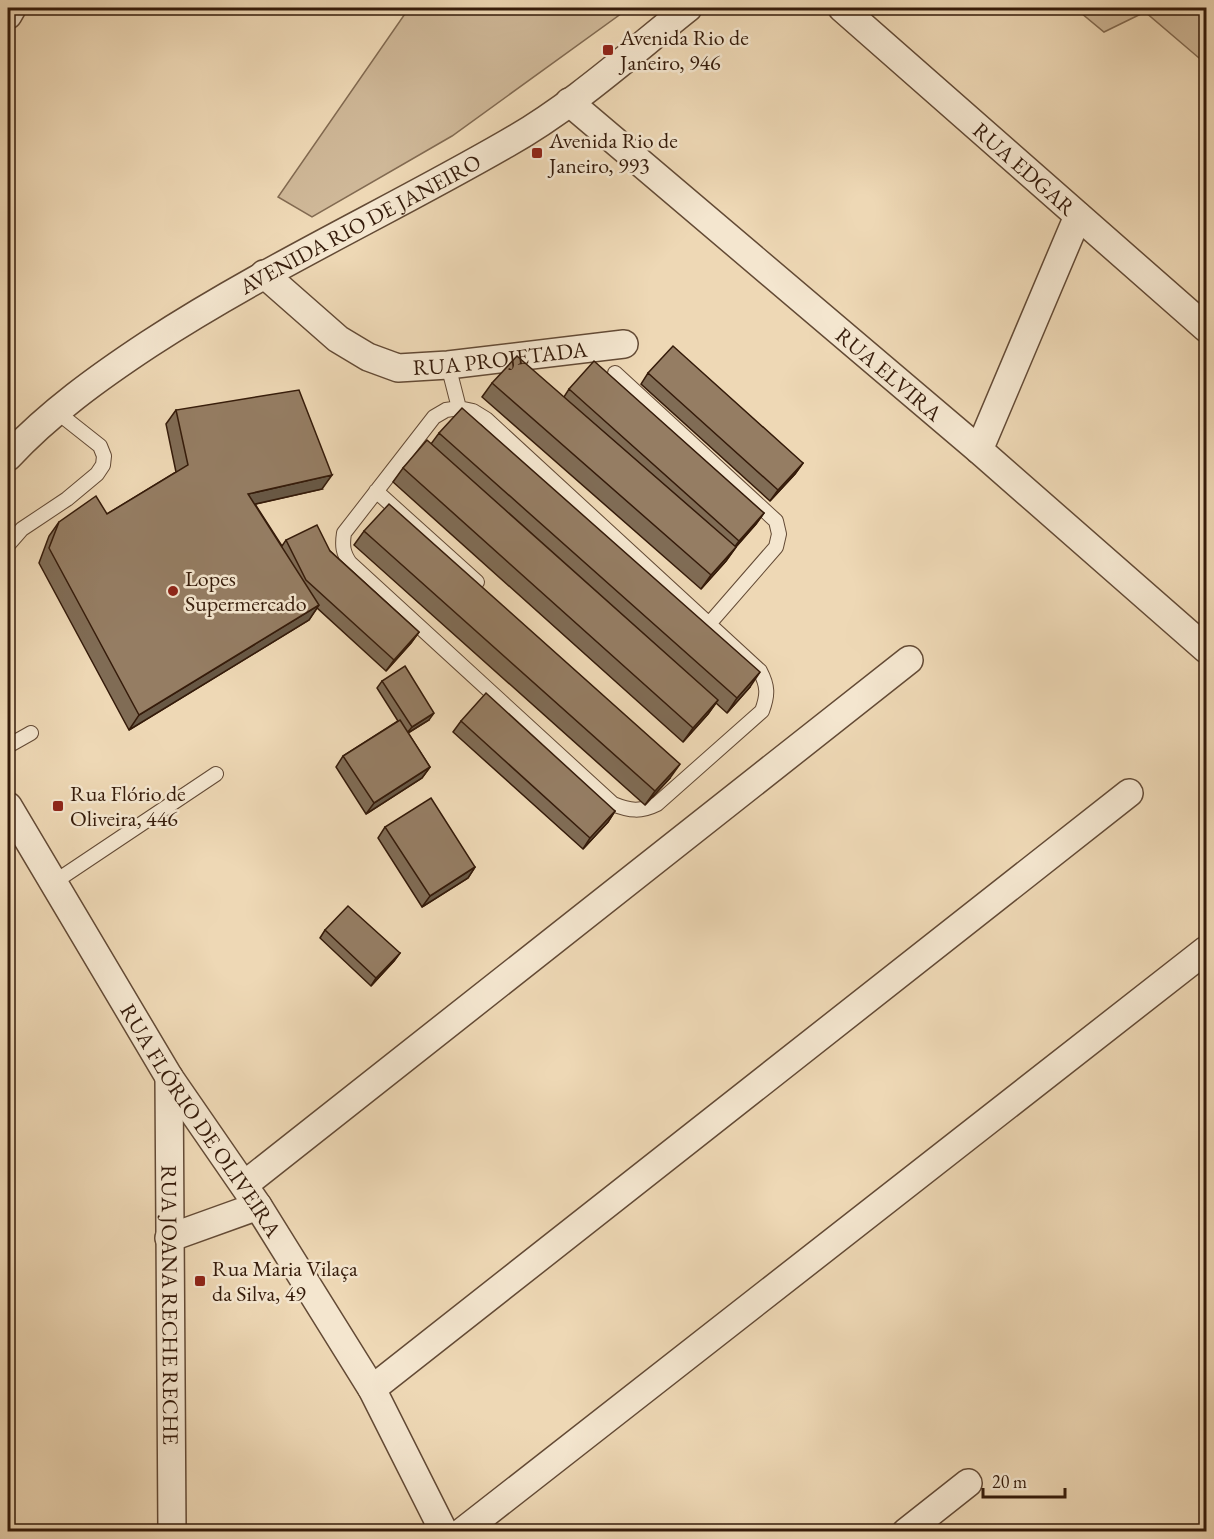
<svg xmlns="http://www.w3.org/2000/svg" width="1214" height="1539" font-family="'EB Garamond',serif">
  <rect width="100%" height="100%" fill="#eed8b5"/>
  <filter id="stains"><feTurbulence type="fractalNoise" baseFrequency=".00333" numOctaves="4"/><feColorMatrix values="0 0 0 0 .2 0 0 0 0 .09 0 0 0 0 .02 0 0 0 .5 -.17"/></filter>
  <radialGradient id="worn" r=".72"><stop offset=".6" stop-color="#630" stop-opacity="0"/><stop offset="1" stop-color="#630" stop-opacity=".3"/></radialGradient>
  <path fill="#cfb898" stroke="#826a51" stroke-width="1.5" d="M 409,8 L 629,8 L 452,136 L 312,217 L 278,197 Z
    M 1075,8 L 1206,8 L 1206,64 L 1145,12 L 1104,32 Z"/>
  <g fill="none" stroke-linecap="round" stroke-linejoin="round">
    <defs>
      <path id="service" d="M 448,365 L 459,408
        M 615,373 L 776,521 L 779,534 L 776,547 L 709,624
        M 459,408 L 473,411 L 486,419 L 760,671 C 768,686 768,695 762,711 L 657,804 C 641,812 630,811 613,804 L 350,563 C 343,553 342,546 344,533 L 434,417 L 446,410 Z
        M 376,491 L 477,582
        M 8,545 L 22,529 L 67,499 L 97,474 L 103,465 L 104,456 L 100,446 L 57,412
        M 8,746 L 31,733
        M 53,883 L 216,774"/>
      <g id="minor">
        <path id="s1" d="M 842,8 L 1206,328"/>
        <path d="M 8,15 L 12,8"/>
        <path id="s2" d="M 569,102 L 979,450 L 1206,649"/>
        <path id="s3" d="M 264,274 L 338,339 L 368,357 L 398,368 L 448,365 L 624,344"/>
        <path d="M 979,450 L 1078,216"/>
        <path id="s4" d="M 8,457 C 49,413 99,377 149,344 C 264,269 388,212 506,144 C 572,107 630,54 688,8"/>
        <path id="s5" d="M 8,806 L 169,1077 L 258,1206 L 372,1389 L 444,1532"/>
        <path id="s6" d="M 169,1077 L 172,1532"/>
        <path d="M 244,1185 L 909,660"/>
        <path d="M 169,1238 L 258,1206"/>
        <path d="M 372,1389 L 1129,793"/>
        <path d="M 462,1532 L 1206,950"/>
        <path d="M 906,1532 L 968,1483"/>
      </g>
    </defs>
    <use href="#service" stroke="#634a35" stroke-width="16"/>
    <use href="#minor" stroke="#634a35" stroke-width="30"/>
    <use href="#service" stroke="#f4e6cf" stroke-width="14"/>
    <use href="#minor" stroke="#f4e6cf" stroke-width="27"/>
  </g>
  <path fill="#806c55" stroke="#351b0a" stroke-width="1.5" d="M 648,373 L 803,463 L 795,474 L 770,501 L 641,384 Z
    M 492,383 L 564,397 L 569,389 L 764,513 L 756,524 L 736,547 L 726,561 L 701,589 L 482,397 Z
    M 176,410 L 322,489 L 255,504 L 282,546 L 286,540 L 330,551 L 419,632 L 411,643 L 386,671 L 317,608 L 309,620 L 129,730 L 39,563 L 49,536 L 59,522 L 107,514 L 176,472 L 166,424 Z
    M 439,433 L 750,687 L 727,713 L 716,703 L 708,714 L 683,742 L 393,482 L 403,468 L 431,444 Z
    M 364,531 L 670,778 L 645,805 L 354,545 Z
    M 382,681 L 429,720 L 408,733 L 430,767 L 422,778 L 366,814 L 336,767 L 343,756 L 398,721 L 377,688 Z
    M 461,721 L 615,811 L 608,822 L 583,849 L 453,732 Z
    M 385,827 L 475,867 L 468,878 L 422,907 L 378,838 Z
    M 325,930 L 400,953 L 394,961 L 371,986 L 320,938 Z"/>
  <path fill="#685845" stroke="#351b0a" stroke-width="1.5" d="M 803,463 L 795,474 L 770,501 L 778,490 Z
    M 332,475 L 322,489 L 238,508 L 248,494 Z
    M 764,513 L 756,524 L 731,552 L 739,541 Z
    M 736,547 L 726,561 L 701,589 L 711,575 Z
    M 319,605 L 309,620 L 129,730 L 139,715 Z
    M 419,632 L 411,643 L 386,671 L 394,660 Z
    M 760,672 L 750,687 L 727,713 L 737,698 Z
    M 718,700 L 708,714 L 683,742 L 693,728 Z
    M 434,713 L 429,720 L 406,734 L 412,727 Z
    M 680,764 L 670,778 L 645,805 L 655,791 Z
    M 430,767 L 422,778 L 366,814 L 374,803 Z
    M 615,811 L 608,822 L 583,849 L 590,838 Z
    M 475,867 L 468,878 L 422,907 L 430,896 Z
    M 400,953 L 394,961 L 371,986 L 376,978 Z"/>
  <path fill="#957d63" stroke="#351b0a" stroke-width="1.5" d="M 673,346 L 803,463 L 778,490 L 648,373 Z
    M 517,356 L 736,547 L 711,575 L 492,383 Z
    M 594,361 L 764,513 L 739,541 L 569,389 Z
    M 299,390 L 332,475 L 248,494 L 319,605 L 139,715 L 49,548 L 59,522 L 96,496 L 107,514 L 188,465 L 176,410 Z
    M 462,408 L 760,672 L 737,698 L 439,433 Z
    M 427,440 L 718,700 L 693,728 L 403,468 Z
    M 389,504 L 680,764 L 655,791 L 364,531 Z
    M 317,525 L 330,551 L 419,632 L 394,660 L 306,580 L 286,540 Z
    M 405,666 L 434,713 L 412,727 L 382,681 Z
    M 486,693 L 615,811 L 590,838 L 461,721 Z
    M 400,720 L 430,767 L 374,803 L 343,756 Z
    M 431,798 L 475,867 L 430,896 L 385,827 Z
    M 348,906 L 400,953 L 376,978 L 325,930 Z"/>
  <g fill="#8f2418" stroke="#f4e6cf" stroke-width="2">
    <rect x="602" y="44" width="12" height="12" rx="3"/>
    <rect x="531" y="147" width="12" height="12" rx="3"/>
    <circle cx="173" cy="591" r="6"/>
    <rect x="52" y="800" width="12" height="12" rx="3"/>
    <rect x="194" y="1275" width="12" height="12" rx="3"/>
  </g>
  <g text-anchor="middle" stroke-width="5" stroke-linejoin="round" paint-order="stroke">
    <g font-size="22" fill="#351b0a" stroke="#f4e6cf" text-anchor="start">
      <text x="620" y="45">Avenida Rio de<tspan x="620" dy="25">Janeiro, 946</tspan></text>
      <text x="549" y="148">Avenida Rio de<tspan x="549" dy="25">Janeiro, 993</tspan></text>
      <text x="185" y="586">Lopes<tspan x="185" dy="25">Supermercado</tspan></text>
      <text x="70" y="801">Rua Flório de<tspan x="70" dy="25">Oliveira, 446</tspan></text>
      <text x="212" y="1276">Rua Maria Vilaça<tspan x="212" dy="25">da Silva, 49</tspan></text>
    </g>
    <g font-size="22" fill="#351b0a" stroke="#f4e6cf">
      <text dy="8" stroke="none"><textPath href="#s1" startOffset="243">RUA EDGAR</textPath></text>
      <text dy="8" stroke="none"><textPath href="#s4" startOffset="424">AVENIDA RIO DE JANEIRO</textPath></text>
      <text dy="8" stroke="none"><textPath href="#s3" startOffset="268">RUA PROJETADA</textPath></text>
      <text dy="8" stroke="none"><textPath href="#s2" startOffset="420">RUA ELVIRA</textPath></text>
      <text dy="8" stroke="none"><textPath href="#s5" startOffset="369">RUA FLÓRIO DE OLIVEIRA</textPath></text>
      <text dy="8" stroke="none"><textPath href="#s6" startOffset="228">RUA JOANA RECHE RECHE</textPath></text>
    </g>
  </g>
  <rect width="1214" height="1539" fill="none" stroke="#eed8b5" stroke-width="30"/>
  <rect x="9" y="9" width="1196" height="1521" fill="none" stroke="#351b0a" stroke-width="3"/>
  <rect x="15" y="15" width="1184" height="1509" fill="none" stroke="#351b0a" stroke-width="1.5"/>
  <path d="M983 1488v9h82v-9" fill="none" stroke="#351b0a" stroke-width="3"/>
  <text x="992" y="1488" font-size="18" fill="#351b0a" stroke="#f4e6cf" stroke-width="4.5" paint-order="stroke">20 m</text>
  <rect width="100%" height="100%" filter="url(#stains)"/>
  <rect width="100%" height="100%" fill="url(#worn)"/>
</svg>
